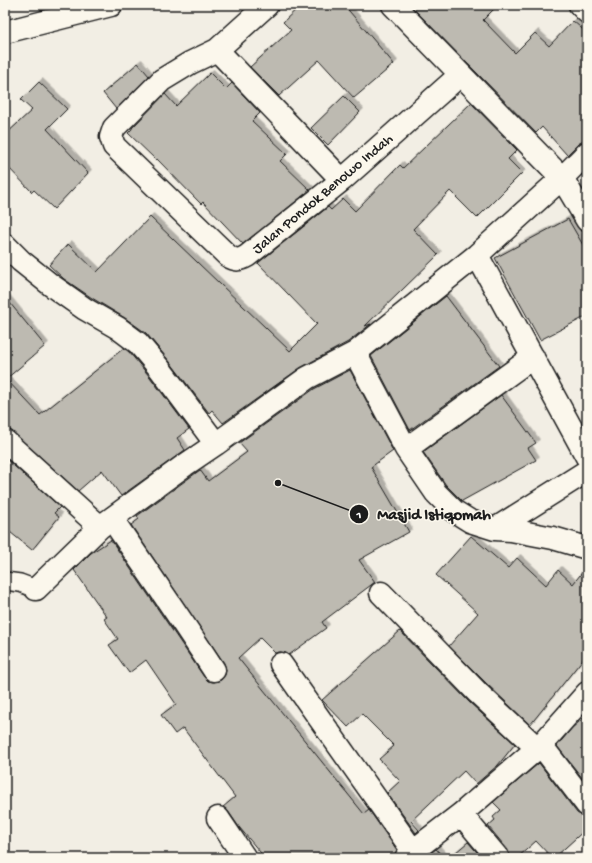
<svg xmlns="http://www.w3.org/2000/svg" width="592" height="863" font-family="'Gochi Hand',sans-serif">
  <defs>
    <filter id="shadow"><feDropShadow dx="3.5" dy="-3.5" stdDeviation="0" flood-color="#0004"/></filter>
  </defs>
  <rect width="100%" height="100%" fill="#f2eee4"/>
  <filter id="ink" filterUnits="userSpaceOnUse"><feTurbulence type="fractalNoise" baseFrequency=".025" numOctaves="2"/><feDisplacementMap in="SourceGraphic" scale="8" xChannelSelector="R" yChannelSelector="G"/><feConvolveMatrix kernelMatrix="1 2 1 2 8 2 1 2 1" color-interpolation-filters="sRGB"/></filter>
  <g filter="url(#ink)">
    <path fill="#bdbab1" stroke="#1c1c1c" filter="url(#shadow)" d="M 301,5 L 344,5 L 394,64 L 354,98 L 319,60 L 279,96 L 250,67 L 291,30 L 283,22 Z
      M 410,5 L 498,5 L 483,20 L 515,53 L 535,33 L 549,46 L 573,21 L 587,33 L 587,139 L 578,144 L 567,155 L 542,127 L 536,133 Z
      M 138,63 L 149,76 L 116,109 L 103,93 Z
      M 210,73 L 226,89 L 232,83 L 260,113 L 252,121 L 287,154 L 280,161 L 310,190 L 243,244 L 203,202 L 201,204 L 157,159 L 156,160 L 128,133 L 132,129 L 132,128 L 165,94 L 176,106 Z
      M 39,82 L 67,109 L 47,129 L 88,173 L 54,209 L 34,190 L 32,192 L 5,164 L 5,135 L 32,110 L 21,100 Z
      M 344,96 L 360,112 L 328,145 L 311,128 Z
      M 471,103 L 517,150 L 508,159 L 522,173 L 477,218 L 450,191 L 413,229 L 438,255 L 365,326 L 371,324 L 348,342 L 300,368 L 223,423 L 212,410 L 209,413 L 170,362 L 146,333 L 125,318 L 92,298 L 64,279 L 49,265 L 68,244 L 97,272 L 150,217 L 290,351 L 317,324 L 258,263 L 328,207 L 331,210 L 343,199 L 355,211 L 400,165 L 403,168 Z
      M 568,219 L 587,252 L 587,316 L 540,340 L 495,258 Z
      M 446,296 L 499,366 L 410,430 L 371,356 Z
      M 5,297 L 45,346 L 6,379 L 40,415 L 124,348 L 129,352 L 150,377 L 189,429 L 177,438 L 185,450 L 121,496 L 102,470 L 78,491 L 13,432 L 5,429 Z
      M 350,370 L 393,451 L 371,467 L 409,532 L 359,560 L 375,582 L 322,622 L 326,628 L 289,655 L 286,653 L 280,652 L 275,653 L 260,638 L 238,658 L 364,814 L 369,810 L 397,850 L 394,858 L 265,858 L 239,827 L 228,811 L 223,807 L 235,797 L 183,728 L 175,734 L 161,715 L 176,704 L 146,660 L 129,673 L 109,645 L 118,639 L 104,619 L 107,617 L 74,570 L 91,553 L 111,540 L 204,677 L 208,681 L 214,682 L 221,680 L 225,675 L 226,670 L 224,663 L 131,525 L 139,519 L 137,516 L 200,470 L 208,481 L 247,452 L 239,443 L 314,389 Z
      M 501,395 L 536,443 L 528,448 L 536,460 L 462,501 L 446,485 L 423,452 Z
      M 5,458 L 60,507 L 54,513 L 59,517 L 32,550 L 5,528 Z
      M 471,536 L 508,568 L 517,558 L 546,585 L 558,570 L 573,584 L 587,566 L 587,654 L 530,725 L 487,684 L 449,646 L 478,613 L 436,575 Z
      M 400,631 L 469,702 L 515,744 L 498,765 L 476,784 L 464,771 L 411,821 L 419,830 L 416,833 L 387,793 L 400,781 L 379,759 L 394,746 L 362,714 L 348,727 L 322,700 Z
      M 587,715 L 587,784 L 557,746 L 572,728 Z
      M 539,763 L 577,813 L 582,816 L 587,817 L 587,828 L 554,858 L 552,858 L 536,841 L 517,858 L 510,858 L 508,850 L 488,826 L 495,820 L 493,817 L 501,810 L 493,802 Z
      M 468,842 L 482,858 L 449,858 Z
      M 436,849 L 444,858 L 424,858 Z"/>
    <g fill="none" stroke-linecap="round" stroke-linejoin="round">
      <defs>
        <path id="service" d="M 5,581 L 20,583 L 36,589"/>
        <path id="minor" d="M 267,5 L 217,50 L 190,63 L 162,80 L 114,128 L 111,137 L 114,146 L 228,256 C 236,261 240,260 247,256 L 342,180 L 460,75
          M 393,5 L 562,178 L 587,220
          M 580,5 L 587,12
          M 5,32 L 111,5
          M 217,50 L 342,180
          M 587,153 L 562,178 L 477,255 L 355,353 L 406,449 L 436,493 L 454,511 L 470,521 L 495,529 L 511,530 L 553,538 L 587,548
          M 5,245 L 21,261 L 51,285 L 85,309 L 118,328 L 138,343 L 160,369 L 216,444
          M 477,255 L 587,457
          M 5,441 L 100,527
          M 406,449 L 533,357
          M 112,519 C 146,569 181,619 214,670
          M 495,529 L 587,471
          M 36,589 L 100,527 L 185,465 L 216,444 L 307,378 L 355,353
          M 381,593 L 478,693 L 537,748
          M 281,664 L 413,851
          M 541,745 L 587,805
          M 461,814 L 498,858
          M 218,818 L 245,858
          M 406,858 L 413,851 L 461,814 L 541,745 L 587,693"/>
      </defs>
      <use href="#service" stroke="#1c1c1c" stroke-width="20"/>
      <use href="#minor" stroke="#1c1c1c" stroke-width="25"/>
      <use href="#service" stroke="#fbf7ec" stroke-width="17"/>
      <use href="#minor" stroke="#fbf7ec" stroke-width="22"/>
    </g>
  </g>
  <g text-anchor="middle" stroke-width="3" stroke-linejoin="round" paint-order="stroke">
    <g font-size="15" fill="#1c1c1c" stroke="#fbf7ec">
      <text transform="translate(322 193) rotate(-40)" y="5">Jalan Pondok Benowo Indah</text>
    </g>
  </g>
  <path fill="none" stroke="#1c1c1c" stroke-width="1.5" d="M278 483L359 514"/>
  <g fill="#1c1c1c" stroke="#fbf7ec" stroke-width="1.5">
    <circle cx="278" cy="483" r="4"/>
    <circle cx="359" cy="514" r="10"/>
  </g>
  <g font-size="12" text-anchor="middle" font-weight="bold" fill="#fff">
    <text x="359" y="518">1</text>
  </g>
  <g font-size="16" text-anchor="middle" font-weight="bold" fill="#1c1c1c" stroke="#fbf7ec" stroke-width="3" stroke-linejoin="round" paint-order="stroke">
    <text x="434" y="519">Masjid Istiqomah</text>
  </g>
  <rect width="592" height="863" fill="none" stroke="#fbf7ec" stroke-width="20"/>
  <rect x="10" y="10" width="572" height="843" fill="none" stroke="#1c1c1c" stroke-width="1.5" filter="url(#ink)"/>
</svg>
